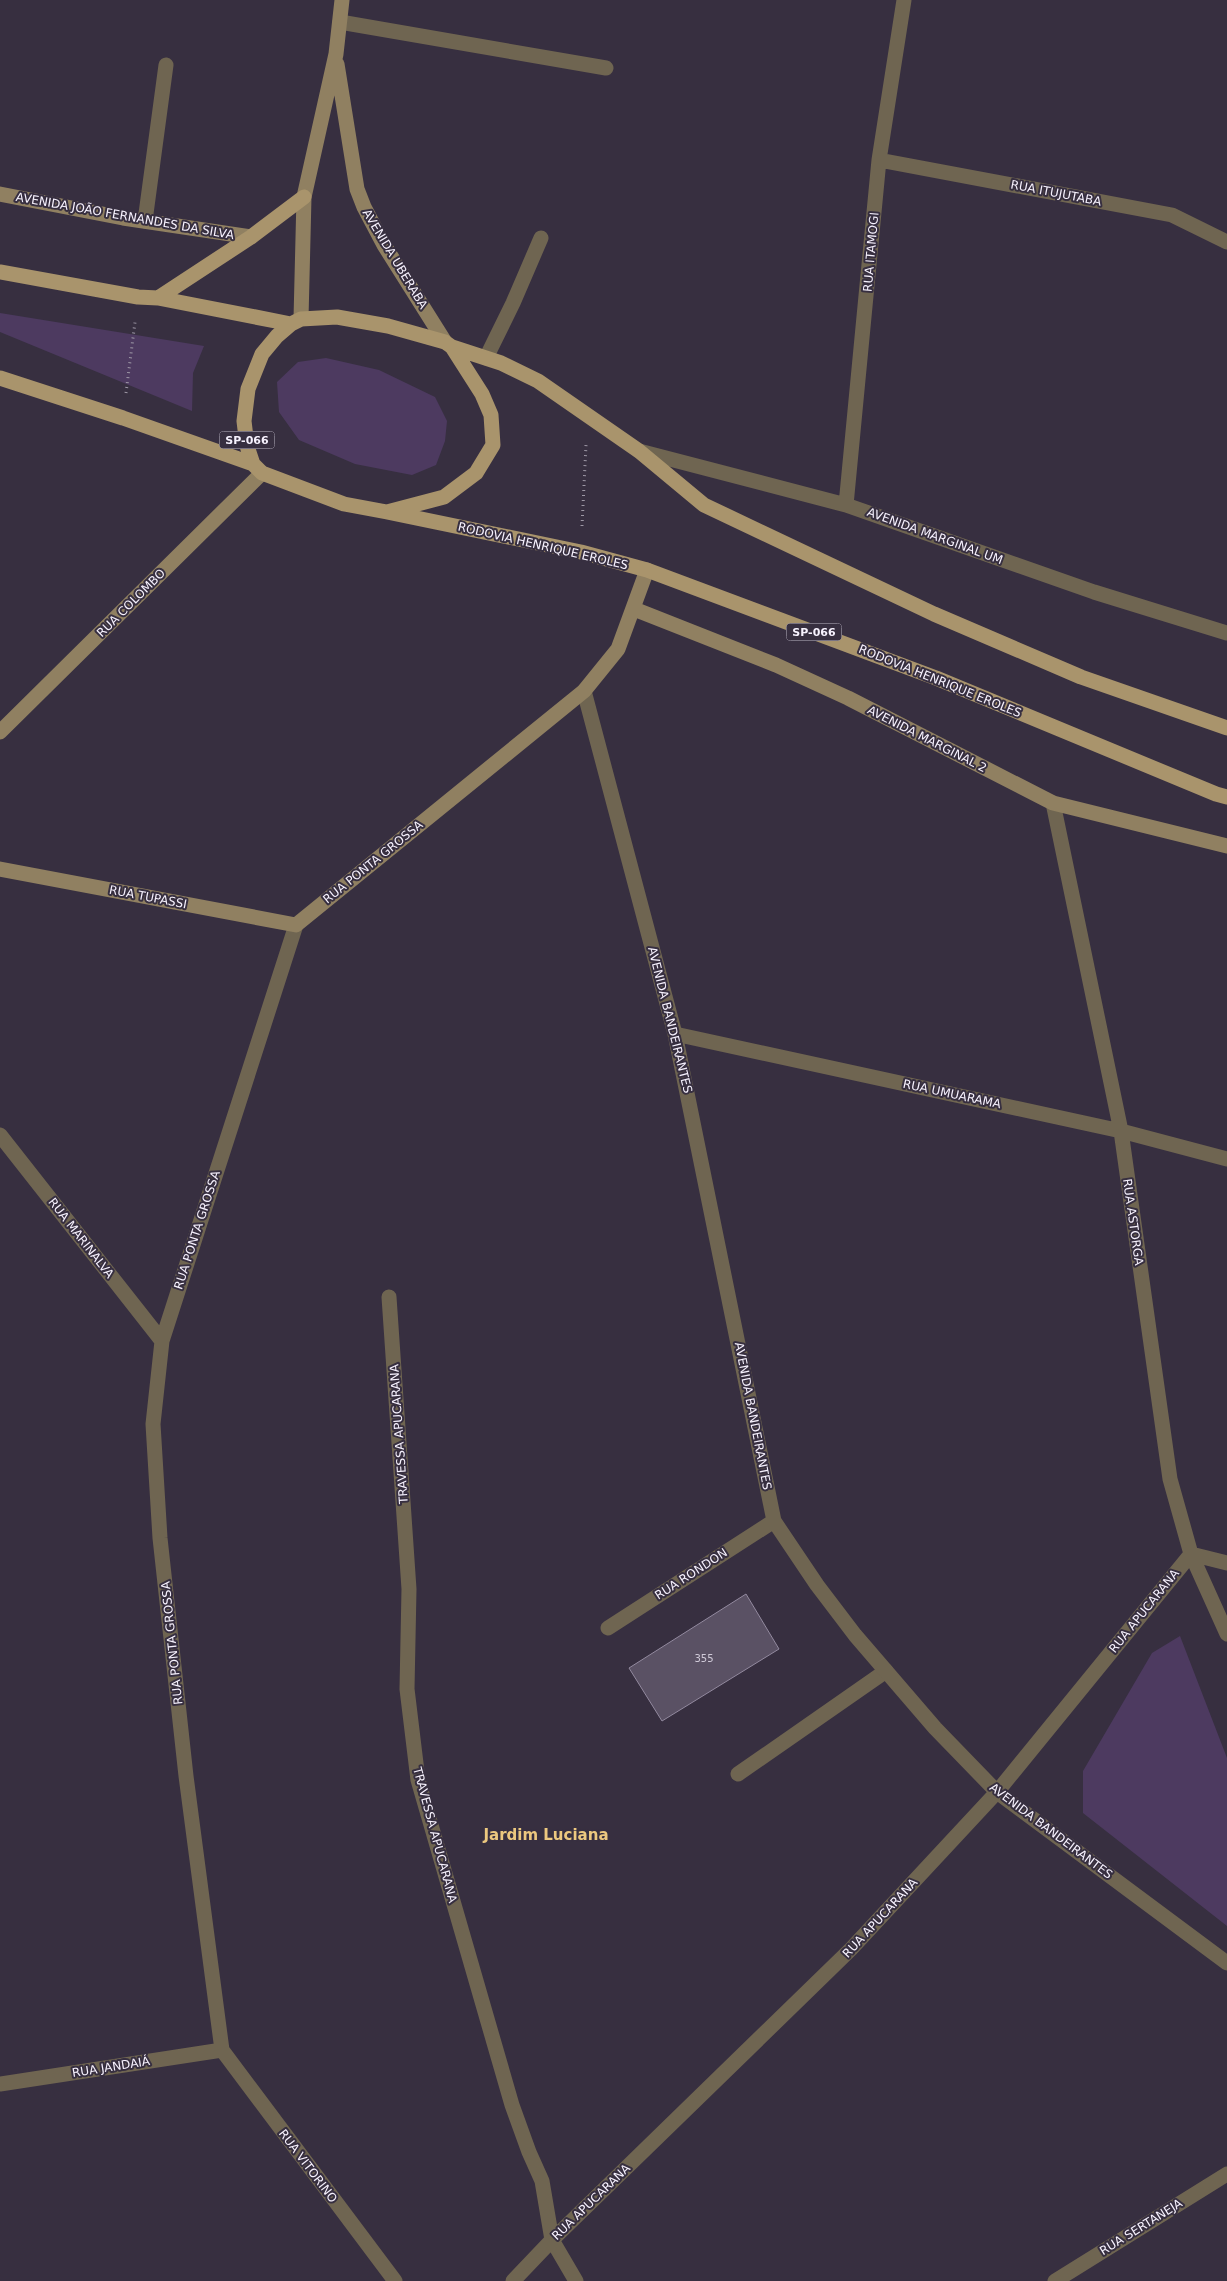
<svg xmlns="http://www.w3.org/2000/svg" width="1227" height="2281" font-family="'DejaVu Sans',sans-serif">
  <rect width="100%" height="100%" fill="#372f40"/>
  <path fill="#4d3a60" d="M 0,313 L 204,346 L 193,373 L 192,411 L 0,332 Z
    M 326,358 L 379,370 L 435,397 L 447,421 L 445,441 L 436,465 L 412,475 L 355,464 L 299,440 L 279,412 L 277,382 L 298,362 Z
    M 1180,1636 L 1227,1758 L 1227,1926 L 1083,1813 L 1083,1771 L 1152,1653 Z"/>
  <path fill="#5a5164" stroke="#938a9f" d="M 746,1594 L 779,1649 L 662,1721 L 629,1668 Z"/>
  <g fill="none" stroke-linecap="round" stroke-linejoin="round">
    <path stroke="#9e98a6" stroke-width="3" stroke-dasharray="1 4" stroke-linecap="butt" d="M 126,393 L 135,322
      M 582,526 L 586,445"/>
    <path stroke="#6f6551" stroke-width="15" d="M 340,22 L 606,68
      M 145,221 L 166,65
      M 486,358 L 513,303 L 541,238
      M 738,1774 L 886,1671"/>
    <path stroke="#6f6551" stroke-width="15" d="M 879,160 L 1172,215 L 1227,242
      M 639,451 L 846,505 L 1094,592 L 1227,633
      M 846,505 L 879,160 L 904,0
      M 584,691 L 675,1034 L 774,1521 L 817,1585 L 855,1635 L 935,1728 L 997,1792 L 1227,1963
      M 1053,803 L 1121,1131 L 1170,1479 L 1191,1554 L 1227,1634
      M 296,925 L 162,1341 L 153,1424 L 160,1538 L 186,1776 L 222,2050 L 395,2281
      M 675,1034 L 1121,1131 L 1227,1159
      M 0,1135 L 162,1341
      M 389,1297 L 409,1589 L 407,1689 L 418,1780 L 512,2105 L 529,2152 L 542,2181 L 552,2240 L 576,2281
      M 608,1628 L 774,1521
      M 0,2084 L 222,2050
      M 513,2281 L 552,2240 L 851,1949 L 997,1792 L 1191,1554 L 1227,1563
      M 1055,2281 L 1227,2174"/>
    <path stroke="#908061" stroke-width="15" d="M 337,64 L 357,189 L 364,207 L 384,245 L 445,342
      M 0,194 L 123,218 L 251,237
      M 301,319 L 304,197 L 336,54 L 342,0
      M 634,609 L 776,665 L 848,698 L 1053,803 L 1227,846
      M 0,732 L 262,473
      M 0,869 L 296,925 L 584,691 L 618,649 L 647,570"/>
    <path stroke="#a9946c" stroke-width="15" d="M 0,272 L 138,297 L 158,298 L 291,324
      M 158,298 L 251,237 L 304,197
      M 337,317 L 388,326 L 445,342 L 452,347 L 482,394 L 491,415 L 493,445 L 476,473 L 444,497 L 387,512 L 344,504 L 262,473 L 253,464 L 247,446 L 244,421 L 248,389 L 262,354 L 277,336 L 291,324 L 301,319 Z
      M 452,347 L 501,363 L 538,381 L 639,451 L 704,505 L 934,614 L 1081,677 L 1227,728
      M 0,378 L 123,418 L 253,464
      M 387,512 L 581,552 L 647,570 L 936,678 L 1216,794 L 1227,797"/>
  </g>
  <g text-anchor="middle" stroke-width="4" stroke-linejoin="round" paint-order="stroke">
    <g font-size="10" fill="#d0cad8">
      <text x="704" y="1662">355</text>
    </g>
    <g fill="#372f40" stroke="#bdb8c5" stroke-width="1">
      <rect x="219.5" y="431.5" width="55" height="17" rx="4"/>
      <rect x="786.5" y="623.5" width="55" height="17" rx="4"/>
    </g>
    <g font-size="11" font-weight="bold" fill="#f7f2fe">
      <text x="247" y="444">SP-066</text>
      <text x="814" y="636">SP-066</text>
    </g>
    <g font-size="12" fill="#f7f2fe" stroke="#372f40">
      <text transform="translate(1056 193) rotate(11)" y="4">RUA ITUJUTABA</text>
      <text transform="translate(125 216) rotate(10)" y="4">AVENIDA JOÃO FERNANDES DA SILVA</text>
      <text transform="translate(871 252) rotate(-85)" y="4">RUA ITAMOGI</text>
      <text transform="translate(395 259) rotate(59)" y="4">AVENIDA UBERABA</text>
      <text transform="translate(935 536) rotate(20)" y="4">AVENIDA MARGINAL UM</text>
      <text transform="translate(543 546) rotate(13)" y="4">RODOVIA HENRIQUE EROLES</text>
      <text transform="translate(131 603) rotate(-45)" y="4">RUA COLOMBO</text>
      <text transform="translate(940 681) rotate(22)" y="4">RODOVIA HENRIQUE EROLES</text>
      <text transform="translate(927 739) rotate(27)" y="4">AVENIDA MARGINAL 2</text>
      <text transform="translate(373 862) rotate(-39)" y="4">RUA PONTA GROSSA</text>
      <text transform="translate(148 897) rotate(11)" y="4">RUA TUPASSI</text>
      <text transform="translate(670 1020) rotate(76)" y="4">AVENIDA BANDEIRANTES</text>
      <text transform="translate(952 1094) rotate(12)" y="4">RUA UMUARAMA</text>
      <text transform="translate(1133 1222) rotate(82)" y="4">RUA ASTORGA</text>
      <text transform="translate(197 1230) rotate(-72)" y="4">RUA PONTA GROSSA</text>
      <text transform="translate(81 1238) rotate(52)" y="4">RUA MARINALVA</text>
      <text transform="translate(753 1416) rotate(79)" y="4">AVENIDA BANDEIRANTES</text>
      <text transform="translate(399 1434) rotate(-94)" y="4">TRAVESSA APUCARANA</text>
      <text transform="translate(691 1574) rotate(-33)" y="4">RUA RONDON</text>
      <text transform="translate(1144 1611) rotate(-51)" y="4">RUA APUCARANA</text>
      <text transform="translate(172 1643) rotate(-96)" y="4">RUA PONTA GROSSA</text>
      <text transform="translate(1051 1831) rotate(37)" y="4">AVENIDA BANDEIRANTES</text>
      <text transform="translate(435 1835) rotate(75)" y="4">TRAVESSA APUCARANA</text>
      <text transform="translate(880 1918) rotate(-47)" y="4">RUA APUCARANA</text>
      <text transform="translate(111 2067) rotate(-9)" y="4">RUA JANDAIÁ</text>
      <text transform="translate(308 2166) rotate(53)" y="4">RUA VITORINO</text>
      <text transform="translate(591 2202) rotate(-44)" y="4">RUA APUCARANA</text>
      <text transform="translate(1141 2227) rotate(-32)" y="4">RUA SERTANEJA</text>
    </g>
    <g font-size="15" font-weight="bold" fill="#ecc87f" stroke="#372f40">
      <text x="546" y="1840">Jardim Luciana</text>
    </g>
  </g>
</svg>
